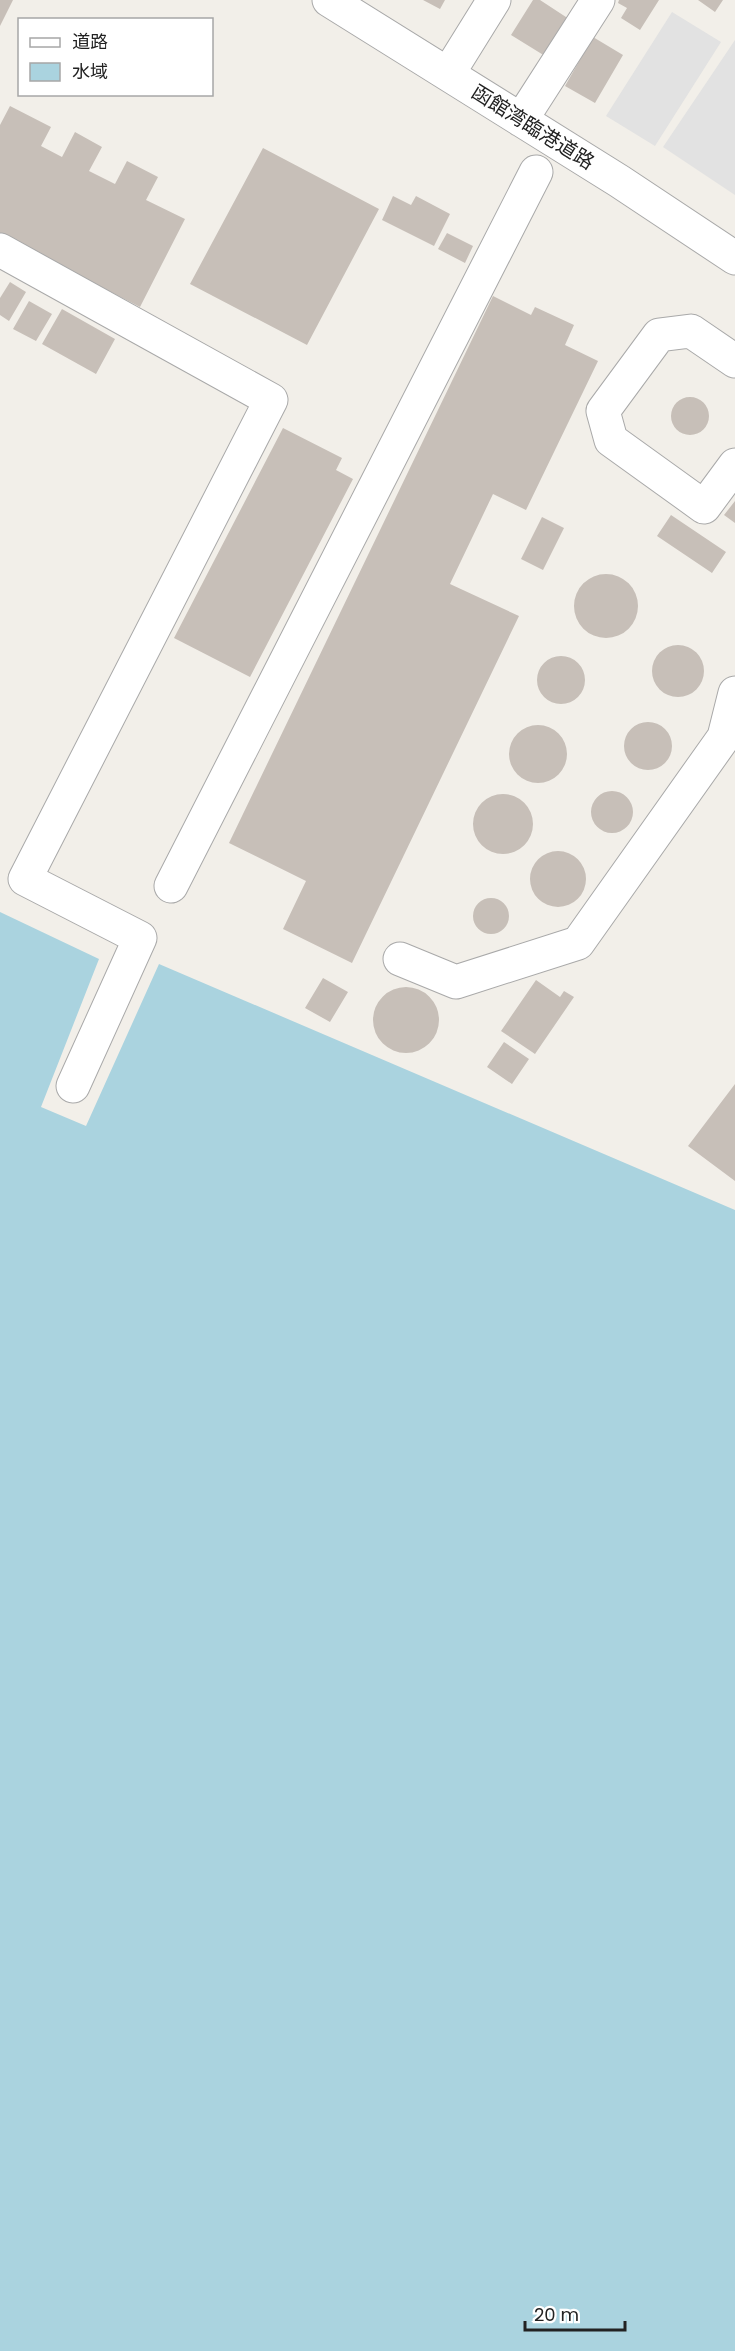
<svg xmlns="http://www.w3.org/2000/svg" width="735" height="2351" font-family="Poppins,'Noto Sans JP',sans-serif">
  <rect width="100%" height="100%" fill="#f2efe9"/>
  <path fill="#e2e2e2" d="M 672,12 L 721,42 L 655,146 L 606,116 Z
    M 735,40 L 735,195 L 663,147 Z"/>
  <path fill="#aad3df" d="M 0,912 L 99,959 L 41,1107 L 86,1126 L 159,964 L 735,1210 L 735,2351 L 0,2351 Z"/>
  <path fill="#c7bfb8" d="M 0,0 L 13,0 L 0,26 Z
    M 423,0 L 445,0 L 440,9 Z
    M 533,0 L 540,0 L 569,19 L 545,56 L 511,35 Z
    M 619,0 L 659,0 L 640,30 L 621,18 L 627,8 L 618,3 Z
    M 698,0 L 723,0 L 715,12 Z
    M 593,37 L 623,55 L 595,103 L 565,86 Z
    M 10,106 L 51,127 L 41,146 L 62,157 L 75,132 L 102,147 L 89,171 L 115,184 L 127,161 L 158,177 L 146,200 L 185,219 L 140,307 L 0,235 L 0,125 Z
    M 263,148 L 379,209 L 307,345 L 190,284 Z
    M 393,196 L 411,205 L 416,196 L 450,214 L 434,246 L 382,220 Z
    M 447,233 L 473,246 L 465,263 L 438,249 Z
    M 10,282 L 26,292 L 9,321 L 0,315 L 0,298 Z
    M 493,296 L 531,315 L 535,307 L 574,325 L 565,345 L 598,361 L 526,510 L 493,494 L 450,584 L 519,616 L 352,963 L 283,929 L 306,881 L 229,843 Z
    M 29,301 L 52,314 L 36,341 L 13,329 Z
    M 62,309 L 115,339 L 96,374 L 42,344 Z
    M671 416a19 19 0 1 1 38 0a19 19 0 1 1-38 0Z
    M 283,428 L 342,458 L 336,470 L 353,479 L 250,677 L 174,638 Z
    M 735,501 L 735,523 L 724,515 Z
    M 671,515 L 726,552 L 712,573 L 657,536 Z
    M 542,517 L 564,528 L 543,570 L 521,559 Z
    M574 606a32 32 0 1 1 64 0a32 32 0 1 1-64 0Z
    M652 671a26 26 0 1 1 52 0a26 26 0 1 1-52 0Z
    M537 680a24 24 0 1 1 48 0a24 24 0 1 1-48 0Z
    M624 746a24 24 0 1 1 48 0a24 24 0 1 1-48 0Z
    M509 754a29 29 0 1 1 58 0a29 29 0 1 1-58 0Z
    M591 812a21 21 0 1 1 42 0a21 21 0 1 1-42 0Z
    M473 824a30 30 0 1 1 60 0a30 30 0 1 1-60 0Z
    M530 879a28 28 0 1 1 56 0a28 28 0 1 1-56 0Z
    M473 916a18 18 0 1 1 36 0a18 18 0 1 1-36 0Z
    M 323,978 L 348,992 L 330,1022 L 305,1008 Z
    M 536,980 L 560,997 L 564,991 L 574,997 L 535,1054 L 501,1031 Z
    M373 1020a33 33 0 1 1 66 0a33 33 0 1 1-66 0Z
    M 504,1042 L 529,1059 L 512,1084 L 487,1067 Z
    M 735,1084 L 735,1181 L 688,1146 Z"/>
  <g fill="none" stroke-linecap="round" stroke-linejoin="round">
    <defs>
      <path id="minor" d="M 329,0 L 619,181 L 735,258
        M 448,74 L 494,0
        M 521,120 L 598,0
        M 0,250 L 271,400 L 25,879 L 140,938 L 73,1086
        M 735,361 L 691,331 L 659,335 L 603,411 L 611,440 L 704,507 L 735,465
        M 171,886 L 536,172
        M 400,959 L 456,982 L 578,943 L 724,737 L 735,693"/>
    </defs>
    <use href="#minor" stroke="#a9a9a9" stroke-width="35"/>
    <use href="#minor" stroke="#fff" stroke-width="33"/>
  </g>
  <g text-anchor="middle" stroke-width="5" stroke-linejoin="round" paint-order="stroke">
    <g font-size="20" fill="#222" stroke="#fff">
      <text transform="translate(533 127) rotate(32)" y="7">函館湾臨港道路</text>
    </g>
  </g>
  <rect x="18" y="18" width="195" height="78" fill="#ffffff" stroke="#a7a7a7" stroke-width="1.5"/>
  <rect x="30" y="38" width="30" height="9" fill="#ffffff" stroke="#a7a7a7" stroke-width="1.5"/>
  <text x="72" y="48" font-size="18" fill="#222222">道路</text>
  <rect x="30" y="63" width="30" height="18" fill="#aad3df" stroke="#a7a7a7" stroke-width="1.5"/>
  <text x="72" y="78" font-size="18" fill="#222222">水域</text>
  <path d="M525 2321v9h100v-9" fill="none" stroke="#222222" stroke-width="3"/>
  <text x="534" y="2321" font-size="18" fill="#222222" stroke="#ffffff" stroke-width="4.5" paint-order="stroke">20 m</text>
</svg>
